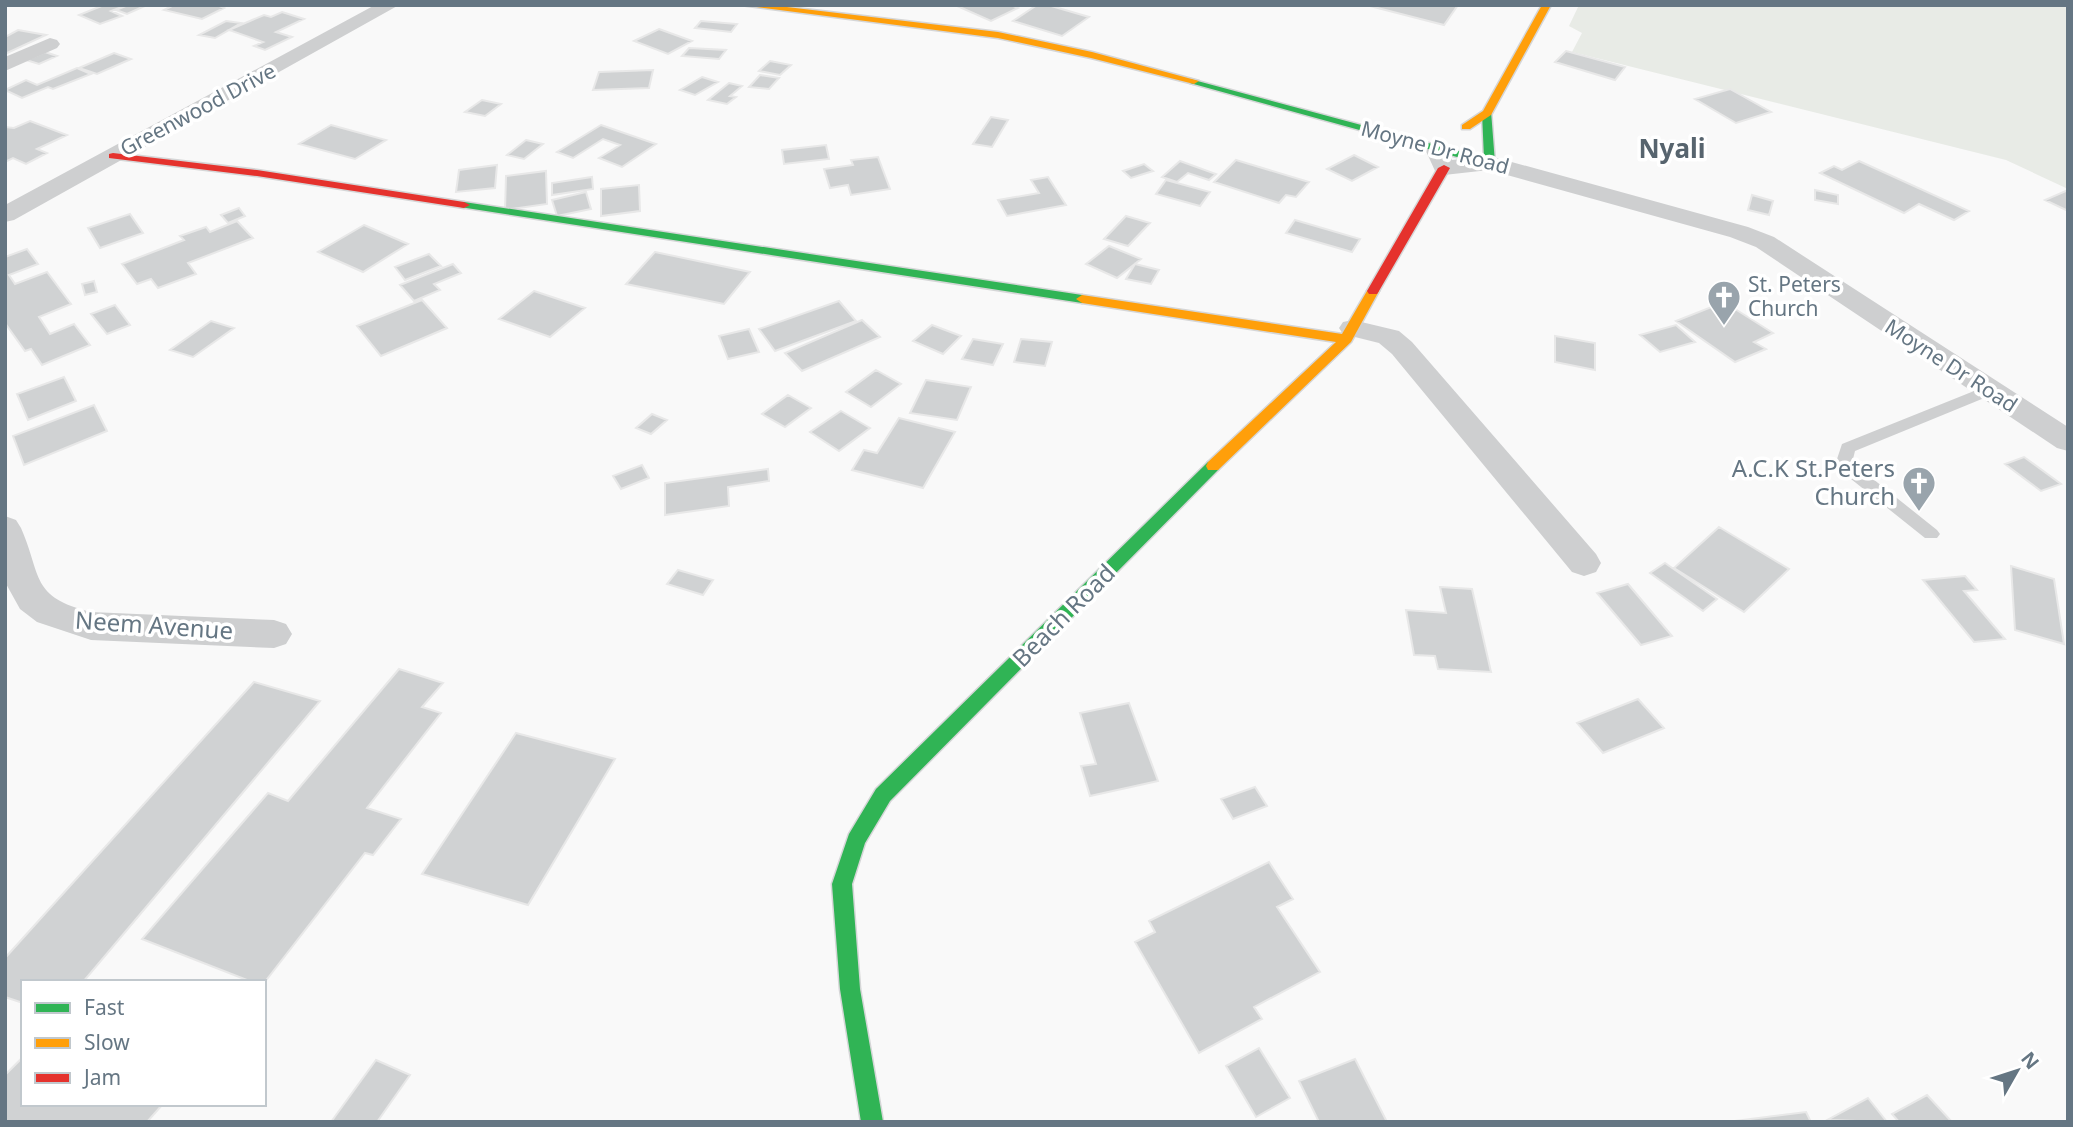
<svg xmlns="http://www.w3.org/2000/svg" width="2073" height="1127" font-family="'Noto Sans',sans-serif">
  <rect width="100%" height="100%" fill="#f9f9f9"/>
  <path fill="#e8ebe6" d="M 1579,5 L 2068,5 L 2068,189 L 2006,160 L 1572,52 L 1582,33 L 1569,26 Z"/>
  <path fill="#d0d2d3" stroke="#e8e8e8" stroke-width="2" d="M 104,5 L 127,5 L 111,11 L 122,16 L 100,24 L 79,15 Z
    M 128,5 L 147,5 L 127,14 L 116,10 Z
    M 174,5 L 217,5 L 224,8 L 202,19 L 164,10 Z
    M 955,5 L 1011,5 L 1018,8 L 991,21 Z
    M 1037,5 L 1048,5 L 1089,17 L 1062,36 L 1013,21 Z
    M 1366,5 L 1458,5 L 1444,25 Z
    M 282,12 L 304,19 L 276,32 L 292,37 L 265,50 L 254,46 L 263,42 L 229,30 L 264,15 L 271,17 Z
    M 226,21 L 241,23 L 215,38 L 199,35 Z
    M 701,21 L 737,24 L 731,32 L 695,28 Z
    M 659,29 L 692,41 L 668,54 L 634,41 Z
    M 18,30 L 46,35 L 5,54 L 5,37 Z
    M 689,48 L 726,50 L 719,59 L 682,56 Z
    M 1566,51 L 1625,67 L 1615,80 L 1555,62 Z
    M 45,52 L 57,56 L 39,64 L 26,60 Z
    M 114,53 L 131,59 L 97,74 L 79,68 Z
    M 770,61 L 791,65 L 780,75 L 759,71 Z
    M 77,68 L 91,74 L 53,89 L 48,87 L 22,98 L 5,90 L 26,80 L 37,85 Z
    M 653,70 L 649,88 L 593,90 L 599,72 Z
    M 760,75 L 779,78 L 769,89 L 749,87 Z
    M 702,77 L 718,82 L 695,95 L 680,90 Z
    M 729,83 L 742,86 L 730,96 L 736,97 L 727,104 L 708,100 Z
    M 1730,89 L 1771,112 L 1736,123 L 1695,99 Z
    M 482,100 L 501,104 L 485,116 L 465,112 Z
    M 991,117 L 1008,120 L 992,147 L 973,144 Z
    M 30,121 L 67,135 L 37,149 L 47,153 L 26,164 L 13,158 L 5,162 L 5,127 L 14,128 Z
    M 331,125 L 386,140 L 355,159 L 299,144 Z
    M 601,125 L 656,144 L 622,167 L 599,158 L 620,145 L 603,139 L 573,158 L 557,152 Z
    M 526,140 L 543,144 L 524,159 L 507,155 Z
    M 826,145 L 829,159 L 784,164 L 782,150 Z
    M 1354,155 L 1378,167 L 1352,181 L 1327,169 Z
    M 878,157 L 890,189 L 851,195 L 848,185 L 830,188 L 824,169 L 853,165 L 851,160 Z
    M 1236,160 L 1309,182 L 1296,197 L 1286,195 L 1279,203 L 1214,182 Z
    M 1180,161 L 1216,174 L 1209,180 L 1188,173 L 1177,182 L 1162,177 Z
    M 1859,161 L 1969,211 L 1954,220 L 1919,204 L 1904,213 L 1820,173 L 1834,166 L 1842,170 Z
    M 1144,164 L 1153,171 L 1131,178 L 1123,171 Z
    M 497,165 L 495,188 L 456,192 L 459,170 Z
    M 546,171 L 547,204 L 505,210 L 506,176 Z
    M 592,177 L 593,189 L 552,195 L 552,183 Z
    M 1048,177 L 1066,205 L 1007,216 L 998,200 L 1039,193 L 1031,180 Z
    M 1166,180 L 1210,192 L 1200,206 L 1156,194 Z
    M 639,185 L 640,211 L 601,216 L 601,189 Z
    M 1815,190 L 1838,195 L 1838,204 L 1815,200 Z
    M 2068,190 L 2068,211 L 2045,200 Z
    M 586,192 L 591,209 L 557,216 L 552,200 Z
    M 1752,195 L 1773,201 L 1769,215 L 1748,210 Z
    M 239,208 L 245,216 L 228,223 L 221,215 Z
    M 130,214 L 143,233 L 100,248 L 88,228 Z
    M 1126,216 L 1150,223 L 1128,246 L 1104,239 Z
    M 1295,220 L 1360,239 L 1352,252 L 1286,233 Z
    M 237,221 L 253,238 L 188,263 L 196,274 L 158,288 L 151,279 L 137,284 L 122,264 L 184,240 L 180,236 L 206,227 L 210,232 Z
    M 364,225 L 408,244 L 363,272 L 318,252 Z
    M 1109,246 L 1141,259 L 1117,278 L 1086,264 Z
    M 27,249 L 38,264 L 9,275 L 15,284 L 47,272 L 71,304 L 39,317 L 50,334 L 74,324 L 90,345 L 42,365 L 31,349 L 25,351 L 5,323 L 5,257 Z
    M 655,252 L 750,272 L 724,304 L 626,284 Z
    M 429,254 L 441,266 L 405,280 L 395,267 Z
    M 453,264 L 461,273 L 434,284 L 440,290 L 414,301 L 400,285 Z
    M 1135,264 L 1159,270 L 1151,284 L 1126,279 Z
    M 94,281 L 97,292 L 85,295 L 82,284 Z
    M 534,291 L 585,308 L 550,337 L 499,319 Z
    M 422,300 L 447,328 L 381,356 L 357,326 Z
    M 839,301 L 856,321 L 775,351 L 759,329 Z
    M 1724,302 L 1773,333 L 1754,342 L 1766,349 L 1735,362 L 1676,321 Z
    M 115,305 L 130,325 L 107,334 L 91,314 Z
    M 862,320 L 880,337 L 802,371 L 785,353 Z
    M 211,321 L 234,328 L 193,357 L 170,350 Z
    M 932,325 L 961,336 L 943,354 L 913,341 Z
    M 1676,325 L 1695,342 L 1660,352 L 1640,335 Z
    M 749,329 L 759,352 L 728,359 L 719,336 Z
    M 1555,336 L 1595,343 L 1595,370 L 1555,362 Z
    M 973,339 L 1003,344 L 993,365 L 962,359 Z
    M 1021,339 L 1052,342 L 1045,366 L 1014,362 Z
    M 876,370 L 901,384 L 871,407 L 846,392 Z
    M 64,377 L 76,401 L 28,420 L 17,394 Z
    M 926,380 L 971,387 L 957,420 L 910,413 Z
    M 788,395 L 811,408 L 785,427 L 762,414 Z
    M 94,405 L 107,431 L 24,465 L 13,436 Z
    M 841,411 L 870,428 L 839,451 L 810,432 Z
    M 652,414 L 667,420 L 651,434 L 636,428 Z
    M 899,418 L 955,432 L 923,488 L 852,470 L 864,450 L 877,453 Z
    M 2024,457 L 2061,484 L 2041,491 L 2005,464 Z
    M 642,465 L 649,478 L 621,489 L 613,476 Z
    M 768,469 L 769,481 L 728,487 L 729,506 L 665,515 L 665,483 Z
    M 1719,527 L 1789,569 L 1744,612 L 1674,568 Z
    M 1665,563 L 1717,599 L 1703,611 L 1650,573 Z
    M 2011,566 L 2054,579 L 2064,644 L 2015,630 Z
    M 678,570 L 713,580 L 703,595 L 667,584 Z
    M 1965,576 L 1977,590 L 1964,591 L 2005,639 L 1974,642 L 1923,580 Z
    M 1628,584 L 1672,636 L 1641,645 L 1597,593 Z
    M 1440,587 L 1472,589 L 1491,672 L 1438,669 L 1435,656 L 1414,655 L 1406,610 L 1446,613 Z
    M 399,669 L 443,683 L 422,707 L 441,713 L 367,808 L 401,819 L 373,855 L 365,853 L 264,983 L 252,982 L 142,939 L 268,793 L 288,801 Z
    M 254,682 L 320,701 L 83,982 L 23,982 L 23,1003 L 5,997 L 5,958 Z
    M 1638,699 L 1664,728 L 1603,753 L 1577,723 Z
    M 1129,703 L 1158,781 L 1090,796 L 1081,766 L 1096,764 L 1080,713 Z
    M 516,733 L 615,759 L 528,905 L 422,874 Z
    M 1255,787 L 1267,806 L 1233,819 L 1221,799 Z
    M 1269,862 L 1293,899 L 1277,907 L 1320,972 L 1254,1007 L 1262,1019 L 1199,1053 L 1135,942 L 1155,932 L 1149,921 Z
    M 1259,1048 L 1290,1098 L 1256,1117 L 1226,1066 Z
    M 23,1057 L 23,1104 L 163,1104 L 147,1122 L 5,1122 L 5,1075 Z
    M 1355,1059 L 1387,1122 L 1319,1122 L 1299,1081 Z
    M 376,1060 L 410,1075 L 377,1122 L 331,1122 Z
    M 1927,1095 L 1952,1122 L 1899,1122 L 1892,1114 Z
    M 1868,1098 L 1887,1122 L 1827,1120 Z
    M 1806,1112 L 1811,1122 L 1727,1122 Z"/>
  <g fill="none" stroke-linecap="round" stroke-linejoin="round">
    <defs>
      <path id="fast" d="M 1190,79 L 1484,158 L 1482,113 L 1491,111 L 1495,163 L 1486,165 L 1190,83 Z
        M 464,202 L 1082,295 L 1088,299 L 1082,303 L 460,207 L 460,203 Z
        M 1213,461 L 1218,462 L 1220,466 L 1218,470 L 890,801 L 865,843 L 852,884 L 860,989 L 883,1122 L 861,1122 L 840,989 L 832,884 L 849,834 L 876,789 L 1208,462 Z"/>
      <path id="slow" d="M 741,5 L 770,5 L 998,32 L 1092,52 L 1199,81 L 1194,84 L 1091,58 L 998,38 Z
        M 1542,5 L 1551,5 L 1491,115 L 1470,129 L 1462,129 L 1462,125 L 1483,111 Z
        M 1373,287 L 1379,291 L 1351,342 L 1218,470 L 1208,470 L 1206,466 L 1208,462 L 1336,342 L 1082,303 L 1076,299 L 1082,295 L 1342,334 L 1367,291 Z"/>
      <path id="jam" d="M 113,153 L 257,170 L 464,202 L 470,205 L 464,208 L 257,176 L 109,158 L 109,154 Z
        M 1444,165 L 1450,168 L 1379,291 L 1377,294 L 1369,294 L 1367,291 L 1438,168 Z"/>
    </defs>
    <use href="#fast" stroke="#d5d6d7" stroke-width="3"/>
    <use href="#slow" stroke="#d5d6d7" stroke-width="3"/>
    <use href="#jam" stroke="#d5d6d7" stroke-width="3"/>
    <path fill="#cecfd0" fill-rule="evenodd" d="M 1989,385 L 1994,386 L 1997,390 L 1994,394 L 1855,451 L 1853,459 L 1858,467 L 1937,530 L 1940,534 L 1937,538 L 1925,538 L 1846,475 L 1837,459 L 1842,444 Z"/>
    <path fill="#cecfd0" fill-rule="evenodd" d="M 375,5 L 399,5 L 14,220 L 5,222 L 5,205 Z
      M 50,38 L 57,40 L 60,44 L 57,48 L 5,71 L 5,57 Z
      M 1436,142 L 1444,144 L 1452,160 L 1490,156 L 1748,227 L 1774,237 L 2068,427 L 2068,451 L 2057,448 L 1756,247 L 1730,237 L 1489,170 L 1444,175 L 1436,173 L 1425,149 L 1428,144 Z
      M 1353,320 L 1399,331 L 1412,342 L 1596,554 L 1601,563 L 1596,572 L 1584,576 L 1572,572 L 1392,354 L 1379,343 L 1343,334 L 1339,328 L 1343,322 Z
      M 5,516 L 16,520 L 21,528 C 42,576 30,597 91,612 L 274,620 L 286,624 L 292,634 L 286,644 L 274,648 L 91,640 L 37,622 L 20,609 L 5,582 Z"/>
    <use href="#fast" fill="#30b455" fill-rule="evenodd"/>
    <use href="#slow" fill="#ff9f0a" fill-rule="evenodd"/>
    <use href="#jam" fill="#e5322d" fill-rule="evenodd"/>
  </g>
  <defs>
    <symbol id="church-pin" viewBox="-11 -11 22 30"><path d="M0 17L-7.5 6A9.5 9.5 0 1 1 7.5 6Z" fill="#99a4ac" stroke="#fff"/><path d="M-1.2-6h2.4v3.5h3.3v2.4h-3.3V6h-2.4V-.1h-3.3v-2.4h3.3Z" fill="#fff"/></symbol>
  </defs>
  <g fill-rule="evenodd">
    <use href="#church-pin" x="1705" y="278" width="38" height="52"/>
    <use href="#church-pin" x="1900" y="464" width="38" height="52"/>
  </g>
  <g text-anchor="middle" stroke-width="7" stroke-linejoin="round" paint-order="stroke">
    <g font-size="21" fill="#657683" stroke="#fff">
      <text transform="translate(198 110) rotate(-28)" y="7">Greenwood Drive</text>
      <text transform="translate(1435 148) rotate(15)" y="7">Moyne Dr Road</text>
      <text transform="translate(1951 366) rotate(33)" y="7">Moyne Dr Road</text>
    </g>
    <g font-size="21" fill="#657683" stroke="#fff" text-anchor="start">
      <text x="1748" y="292">St. Peters<tspan x="1748" dy="24">Church</tspan></text>
    </g>
    <g font-size="24" fill="#657683" stroke="#fff" text-anchor="end">
      <text x="1895" y="477">A.C.K St.Peters<tspan x="1895" dy="28">Church</tspan></text>
    </g>
    <g font-size="24" fill="#657683" stroke="#fff">
      <text transform="translate(1064 616) rotate(-45)" y="8">Beach Road</text>
      <text transform="translate(154 626) rotate(4)" y="8">Neem Avenue</text>
    </g>
    <g font-size="26" font-weight="bold" fill="#57646e" stroke="#fff">
      <text x="1672" y="158">Nyali</text>
    </g>
  </g>
  <rect width="2073" height="1127" fill="none" stroke="#657683" stroke-width="14"/>
  <rect x="21" y="980" width="245" height="126" fill="#ffffff" stroke="#c1c8cd" stroke-width="2"/>
  <rect x="35" y="1003" width="35" height="10" fill="#30b455" stroke="#c1c8cd" stroke-width="2"/>
  <text x="84" y="1015" font-size="21" fill="#657683">Fast</text>
  <rect x="35" y="1038" width="35" height="10" fill="#ff9f0a" stroke="#c1c8cd" stroke-width="2"/>
  <text x="84" y="1050" font-size="21" fill="#657683">Slow</text>
  <rect x="35" y="1073" width="35" height="10" fill="#e5322d" stroke="#c1c8cd" stroke-width="2"/>
  <text x="84" y="1085" font-size="21" fill="#657683">Jam</text>
  <g transform="translate(2017 1071) rotate(51)" stroke="#ffffff" stroke-width="5" paint-order="stroke">
  <path d="M0-5L12 26L0 18L-12 26Z" fill="#657683"/>
  <text y="-10" font-size="19" font-weight="bold" text-anchor="middle" fill="#657683">N</text>
  </g>
</svg>
